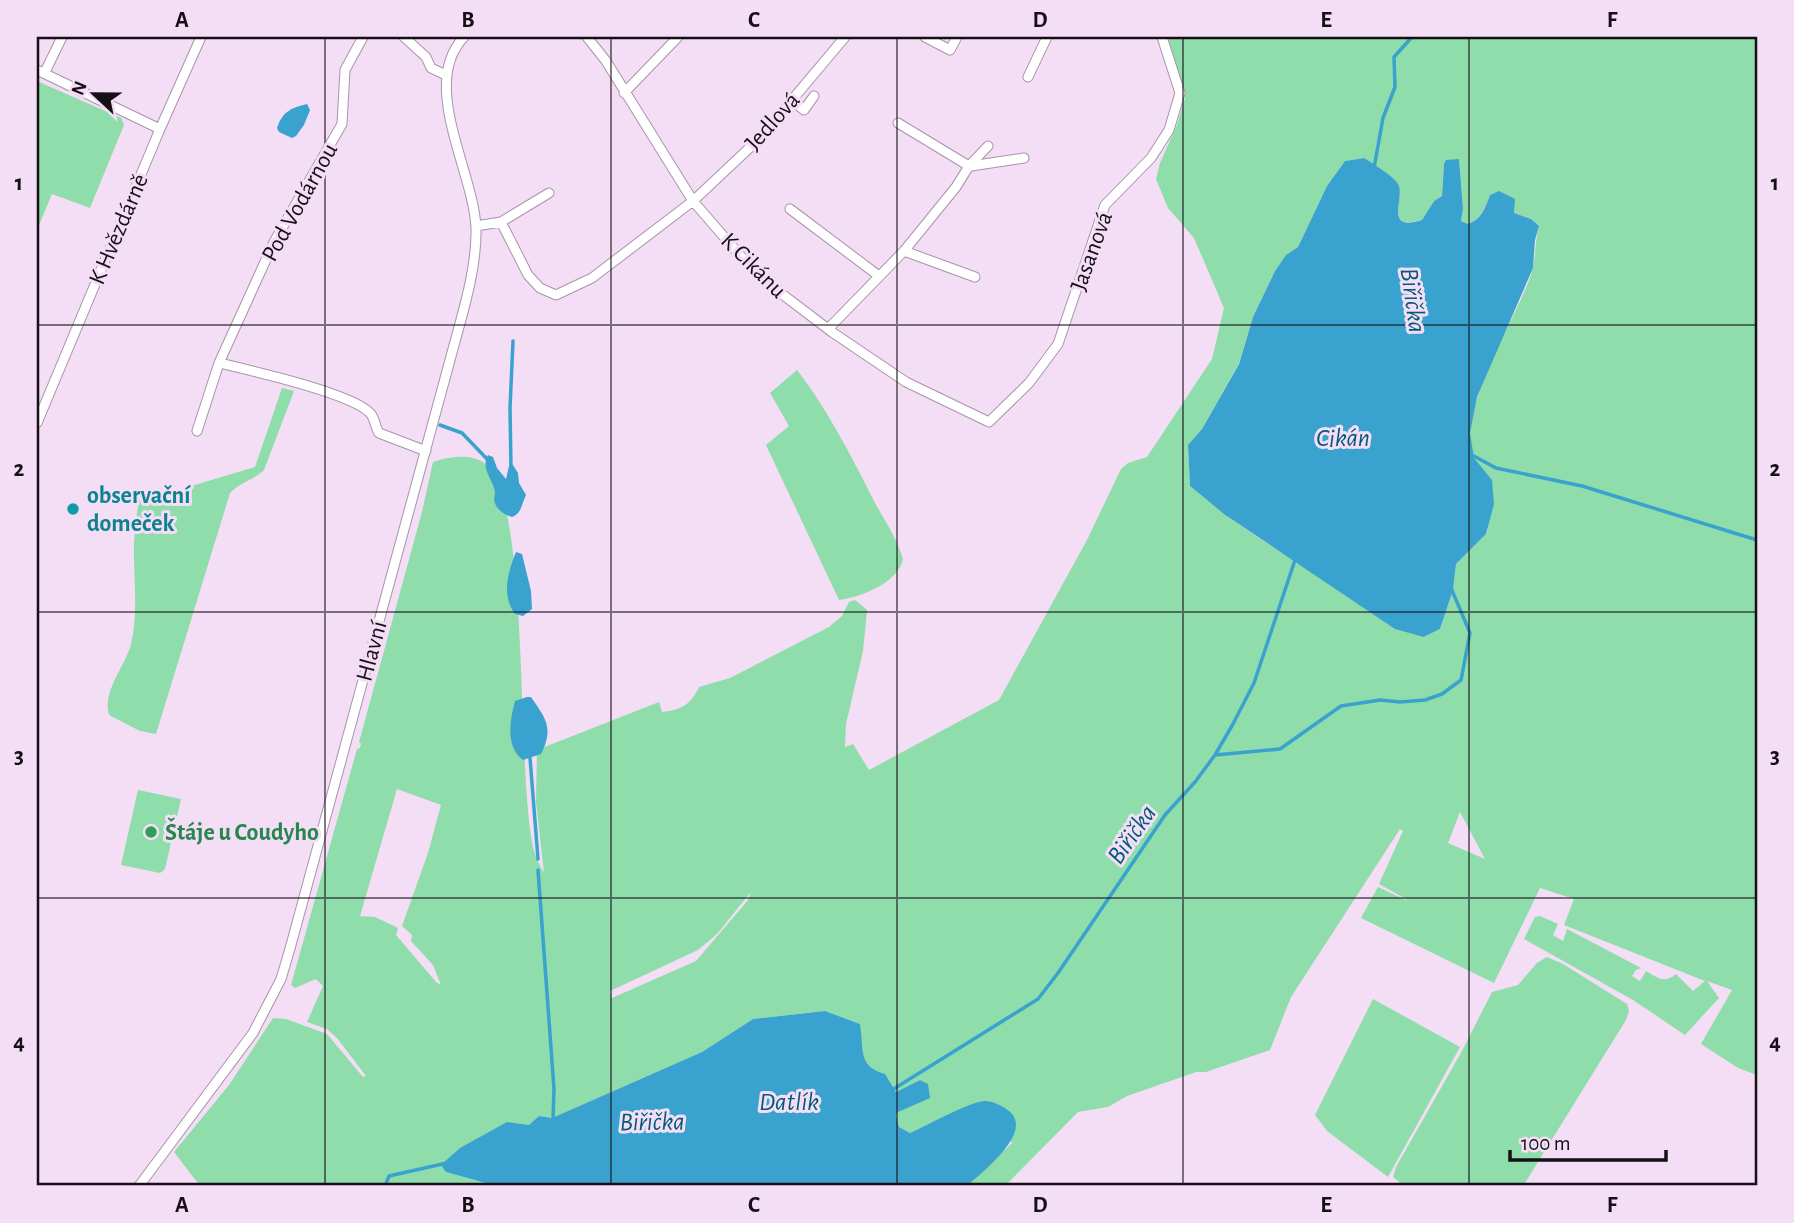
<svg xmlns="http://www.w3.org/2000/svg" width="1794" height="1223" font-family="'Alegreya Sans',sans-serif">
  <rect width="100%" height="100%" fill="#f3def5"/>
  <path fill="#8eddab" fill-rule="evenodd" d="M 1168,37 L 1757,37 L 1757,1075 L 1738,1068 L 1701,1044 L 1732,990 L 1707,981 L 1719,998 L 1685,1035 L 1633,1000 L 1524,939 L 1535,917 L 1540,916 L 1558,924 L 1553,935 L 1563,941 L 1567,929 L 1641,968 L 1636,970 L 1632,976 L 1640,981 L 1646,971 C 1658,978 1664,984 1676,974 L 1693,991 L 1705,981 L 1564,925 L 1574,899 L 1540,888 L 1494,983 L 1361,918 L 1378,887 L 1408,901 L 1406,899 L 1379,884 L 1403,831 L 1400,829 L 1291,997 L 1270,1050 L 1206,1072 L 1196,1072 L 1127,1096 L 1108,1107 L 1078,1112 L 1005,1186 L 967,1186 L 1012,1143 L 983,1101 L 910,1133 L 899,1127 L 896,1116 L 920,1080 L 896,1092 L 885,1075 C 859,1066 861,1048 860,1024 L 825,1011 L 753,1019 L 702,1052 L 552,1118 L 539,1116 L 529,1125 L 446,1172 L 496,1186 L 200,1186 L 174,1152 L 229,1085 L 273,1018 L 286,1019 L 327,1034 L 363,1077 L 366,1076 L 337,1038 L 327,1029 L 307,1022 L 323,986 L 316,979 L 295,988 L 291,985 L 357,749 L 360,748 L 361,744 L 359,742 L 422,512 L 433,462 C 448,457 470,453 484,463 C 533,498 514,783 535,854 C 537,861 541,867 544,873 L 536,802 L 537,750 L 659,702 L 662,712 C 681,710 691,705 699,687 L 730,678 L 829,627 L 842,616 L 849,602 L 855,600 L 867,610 L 863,651 L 846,724 L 845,747 L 853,744 L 869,770 L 999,700 L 1087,540 L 1121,469 L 1128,463 L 1147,457 L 1212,359 L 1224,308 L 1194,238 L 1168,208 L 1156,179 L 1160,163 L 1177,125 L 1185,98 ZM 1364,158 C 1372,164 1396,178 1399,186 C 1404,200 1384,231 1422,220 L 1434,201 L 1442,196 L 1444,164 L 1459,159 L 1463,208 L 1461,221 L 1468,224 C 1481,219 1485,208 1490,195 L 1514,213 L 1531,219 L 1539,226 C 1535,240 1536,254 1533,268 C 1521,314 1451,414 1475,459 C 1479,466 1486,473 1492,480 L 1487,533 L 1456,564 L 1453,590 L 1440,629 L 1425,637 C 1345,590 1260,546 1190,486 L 1188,445 L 1202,429 L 1239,363 L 1253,317 L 1275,271 L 1286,255 L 1298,247 L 1327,186 L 1345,161 ZM 397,789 L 441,805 L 428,853 L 402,926 L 412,935 L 411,941 L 433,965 L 441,985 L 436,982 L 396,935 L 398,928 L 375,917 L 360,916 ZM 1460,812 L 1485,859 L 1448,843 ZM 750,893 L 749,899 L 696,961 L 612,998 L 610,991 L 698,950 L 717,934 Z
    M 37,81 L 121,118 L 124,125 L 90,208 L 52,194 L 37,230 Z
    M 797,370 C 828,410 851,456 874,501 C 884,520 897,538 903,559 C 898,583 861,597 839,600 L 766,445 L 789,426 L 770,393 Z
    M 282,388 L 294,391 L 264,470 C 254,480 240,482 230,493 L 156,734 L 140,731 L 109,715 C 102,691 125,667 131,644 C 139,611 133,576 134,542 C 135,528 137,513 139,499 L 149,503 L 151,498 L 255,467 Z
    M 138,790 L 181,799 L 165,869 L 160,873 L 121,865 Z
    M 1547,957 L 1563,964 L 1627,1004 L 1629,1011 L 1626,1020 L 1523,1186 L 1404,1186 L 1393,1177 L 1396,1167 L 1462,1051 L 1492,992 L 1518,985 L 1537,963 Z
    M 1373,999 L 1460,1047 L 1388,1177 L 1327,1131 L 1315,1115 Z"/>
  <path fill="#3aa2ce" d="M 307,104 L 310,110 L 304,125 L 296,136 L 292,138 L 279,132 L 277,128 C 283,111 291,108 307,104 Z
    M 1364,158 C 1372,163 1397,178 1399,186 C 1404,200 1384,232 1422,220 L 1434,201 L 1442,196 L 1444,164 L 1446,160 L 1459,159 L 1463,208 L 1461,221 L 1468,224 C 1482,219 1485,208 1490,195 L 1499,191 L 1515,199 L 1514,213 L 1531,219 L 1539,226 L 1535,240 L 1533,268 L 1477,397 L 1470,433 L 1474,458 L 1492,480 L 1494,504 L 1486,534 L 1456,564 L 1453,590 L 1440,629 L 1424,637 L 1395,629 L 1224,514 L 1190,486 L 1188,445 L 1202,429 L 1239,364 L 1253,317 L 1275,271 L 1286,255 L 1298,247 L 1327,186 L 1345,161 Z
    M 488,455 L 493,457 L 497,468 L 506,479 L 509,466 L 513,465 L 518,473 L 519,483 L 526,495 C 521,505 522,513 512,517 C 505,515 497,510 495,503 C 493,500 495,495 495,492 C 493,479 480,468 488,455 Z
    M 516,552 L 522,554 L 531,591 L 532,609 L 523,616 L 515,614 C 501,595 508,572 516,552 Z
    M 527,697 L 531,697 C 546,719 554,728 541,754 L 523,760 C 505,747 510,720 515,701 Z
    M 825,1011 L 860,1024 C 864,1048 857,1066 885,1074 L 896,1092 L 920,1080 L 928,1084 L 930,1098 L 898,1112 L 896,1116 L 899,1127 L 910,1133 C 926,1126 969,1102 984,1101 C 993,1101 1003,1106 1009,1111 C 1035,1132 981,1173 967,1186 L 496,1186 L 446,1172 L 441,1165 L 460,1148 L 507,1122 L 529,1125 L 539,1116 L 552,1118 L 702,1052 L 753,1019 Z"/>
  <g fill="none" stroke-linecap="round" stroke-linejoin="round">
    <path stroke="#3aa2ce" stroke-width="3.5" d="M 1374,168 L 1383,118 L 1395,87 L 1394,57 L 1412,37
      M 440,425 L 462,433 L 488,460
      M 1470,454 L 1496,468 L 1582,486 L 1757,540
      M 511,469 L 510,408 L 513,341
      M 1215,755 L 1280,749 L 1341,706 L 1380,700 L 1400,702 L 1425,700 L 1442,694 L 1461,680 L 1470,633 L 1451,588
      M 530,758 L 538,859
      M 538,870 L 554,1089 L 553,1120
      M 892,1090 L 1038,999 L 1058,973 L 1165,815 L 1195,782 L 1215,755 L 1233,724 L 1254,683 L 1296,557
      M 385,1186 L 389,1176 L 447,1163"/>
    <defs>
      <path id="minor" d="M 363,37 L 345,70 L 342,124 L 274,242 L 219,363 C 249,370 351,393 370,413 C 375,418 375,427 379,433 L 426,451
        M 404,37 L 426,57 L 431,68 L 446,75
        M 587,37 L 606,61 L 693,201 L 757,275 L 832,332 L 906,382 L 989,422 L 1029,383 L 1058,344 L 1105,205 L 1151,158 L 1169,130 L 1180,93 L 1162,37
        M 925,37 L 950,50 L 957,37
        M 37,70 L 160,129
        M 45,72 L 62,37
        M 1028,77 L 1047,37
        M 624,93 L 678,37
        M 792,100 L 804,110 L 814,96
        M 898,123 L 969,166
        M 971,166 L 1024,158
        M 790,209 L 879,276
        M 501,222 L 549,193
        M 476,226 L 501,222 L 528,275 L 540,288 L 556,295 L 592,278 L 693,201 L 760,138 L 845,37
        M 904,251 L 975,277
        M 828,329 L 904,251 L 956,187 L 969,166 L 988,146
        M 37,423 L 160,129 L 201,37
        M 197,431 L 219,363
        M 139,1186 L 253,1033 L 281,979 L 291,945 L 450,360 C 461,318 477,271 476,228 C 474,172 419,84 464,37"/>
    </defs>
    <use href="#minor" stroke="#a794a8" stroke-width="11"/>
    <use href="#minor" stroke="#fff" stroke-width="9"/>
  </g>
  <path fill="none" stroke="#160f16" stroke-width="2" stroke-opacity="0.55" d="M 325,37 L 325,1186M 611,37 L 611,1186M 897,37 L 897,1186M 1183,37 L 1183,1186M 1469,37 L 1469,1186M 37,325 L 1757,325M 37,612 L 1757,612M 37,898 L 1757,898"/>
  <circle fill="#0f9aa8" stroke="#f3def5" stroke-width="2.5" cx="73" cy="509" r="7"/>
  <circle fill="#2e9e5b" stroke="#f3def5" stroke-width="2.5" cx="151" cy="832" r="7"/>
  <g text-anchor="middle" stroke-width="6" stroke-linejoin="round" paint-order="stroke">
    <g font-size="24" fill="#160f16" stroke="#f3def5">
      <text transform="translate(772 121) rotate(-48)" y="8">Jedlová</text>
      <text transform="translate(299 202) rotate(-61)" y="8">Pod Vodárnou</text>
      <text transform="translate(118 229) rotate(-67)" y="8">K Hvězdárně</text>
      <text transform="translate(1091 251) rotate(-70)" y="8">Jasanová</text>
      <text transform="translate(754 265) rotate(45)" y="8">K Cikánu</text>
      <text transform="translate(371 651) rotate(-75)" y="8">Hlavní</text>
    </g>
    <g font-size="24" font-weight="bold" fill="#0d838f" stroke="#f3def5" text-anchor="start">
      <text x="87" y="503">observační<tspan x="87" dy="28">domeček</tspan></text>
    </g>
    <g font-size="24" font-weight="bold" fill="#27864d" stroke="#f3def5" text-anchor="start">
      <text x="165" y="840">Štáje u Coudyho</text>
    </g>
    <g font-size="26" font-style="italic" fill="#035a78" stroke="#f3def5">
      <text transform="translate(1414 300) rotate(82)" y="9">Biřička</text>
      <text x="1343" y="446">Cikán</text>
      <text transform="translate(1131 834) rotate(-55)" y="9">Biřička</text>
      <text x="789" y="1110">Datlík</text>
      <text transform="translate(652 1121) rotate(-1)" y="9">Biřička</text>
    </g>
  </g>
  <rect width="1794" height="1223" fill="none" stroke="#f3def5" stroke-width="77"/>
  <g transform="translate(94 94) rotate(292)" stroke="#f3def5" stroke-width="5" paint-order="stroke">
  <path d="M0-5L12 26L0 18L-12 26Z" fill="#160f16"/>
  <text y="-10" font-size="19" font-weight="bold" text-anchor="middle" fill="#160f16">N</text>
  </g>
  <path d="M1510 1150v10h156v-10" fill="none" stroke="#160f16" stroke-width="3.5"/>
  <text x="1521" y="1150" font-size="21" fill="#160f16" stroke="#f3def5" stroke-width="5" paint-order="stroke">100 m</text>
  <rect x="38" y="38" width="1718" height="1146" fill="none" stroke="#160f16" stroke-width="2.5"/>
  <g font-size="23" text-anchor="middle" font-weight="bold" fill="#160f16">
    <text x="182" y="27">A</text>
    <text x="468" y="27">B</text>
    <text x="754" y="27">C</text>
    <text x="1040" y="27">D</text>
    <text x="1326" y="27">E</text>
    <text x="1612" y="27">F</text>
    <text x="19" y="190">1</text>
    <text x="1775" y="190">1</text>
    <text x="19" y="476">2</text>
    <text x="1775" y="476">2</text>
    <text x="19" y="763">3</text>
    <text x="1775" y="763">3</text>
    <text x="19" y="1049">4</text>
    <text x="1775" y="1049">4</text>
    <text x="182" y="1212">A</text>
    <text x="468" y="1212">B</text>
    <text x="754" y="1212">C</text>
    <text x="1040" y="1212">D</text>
    <text x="1326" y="1212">E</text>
    <text x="1612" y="1212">F</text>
  </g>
</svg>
